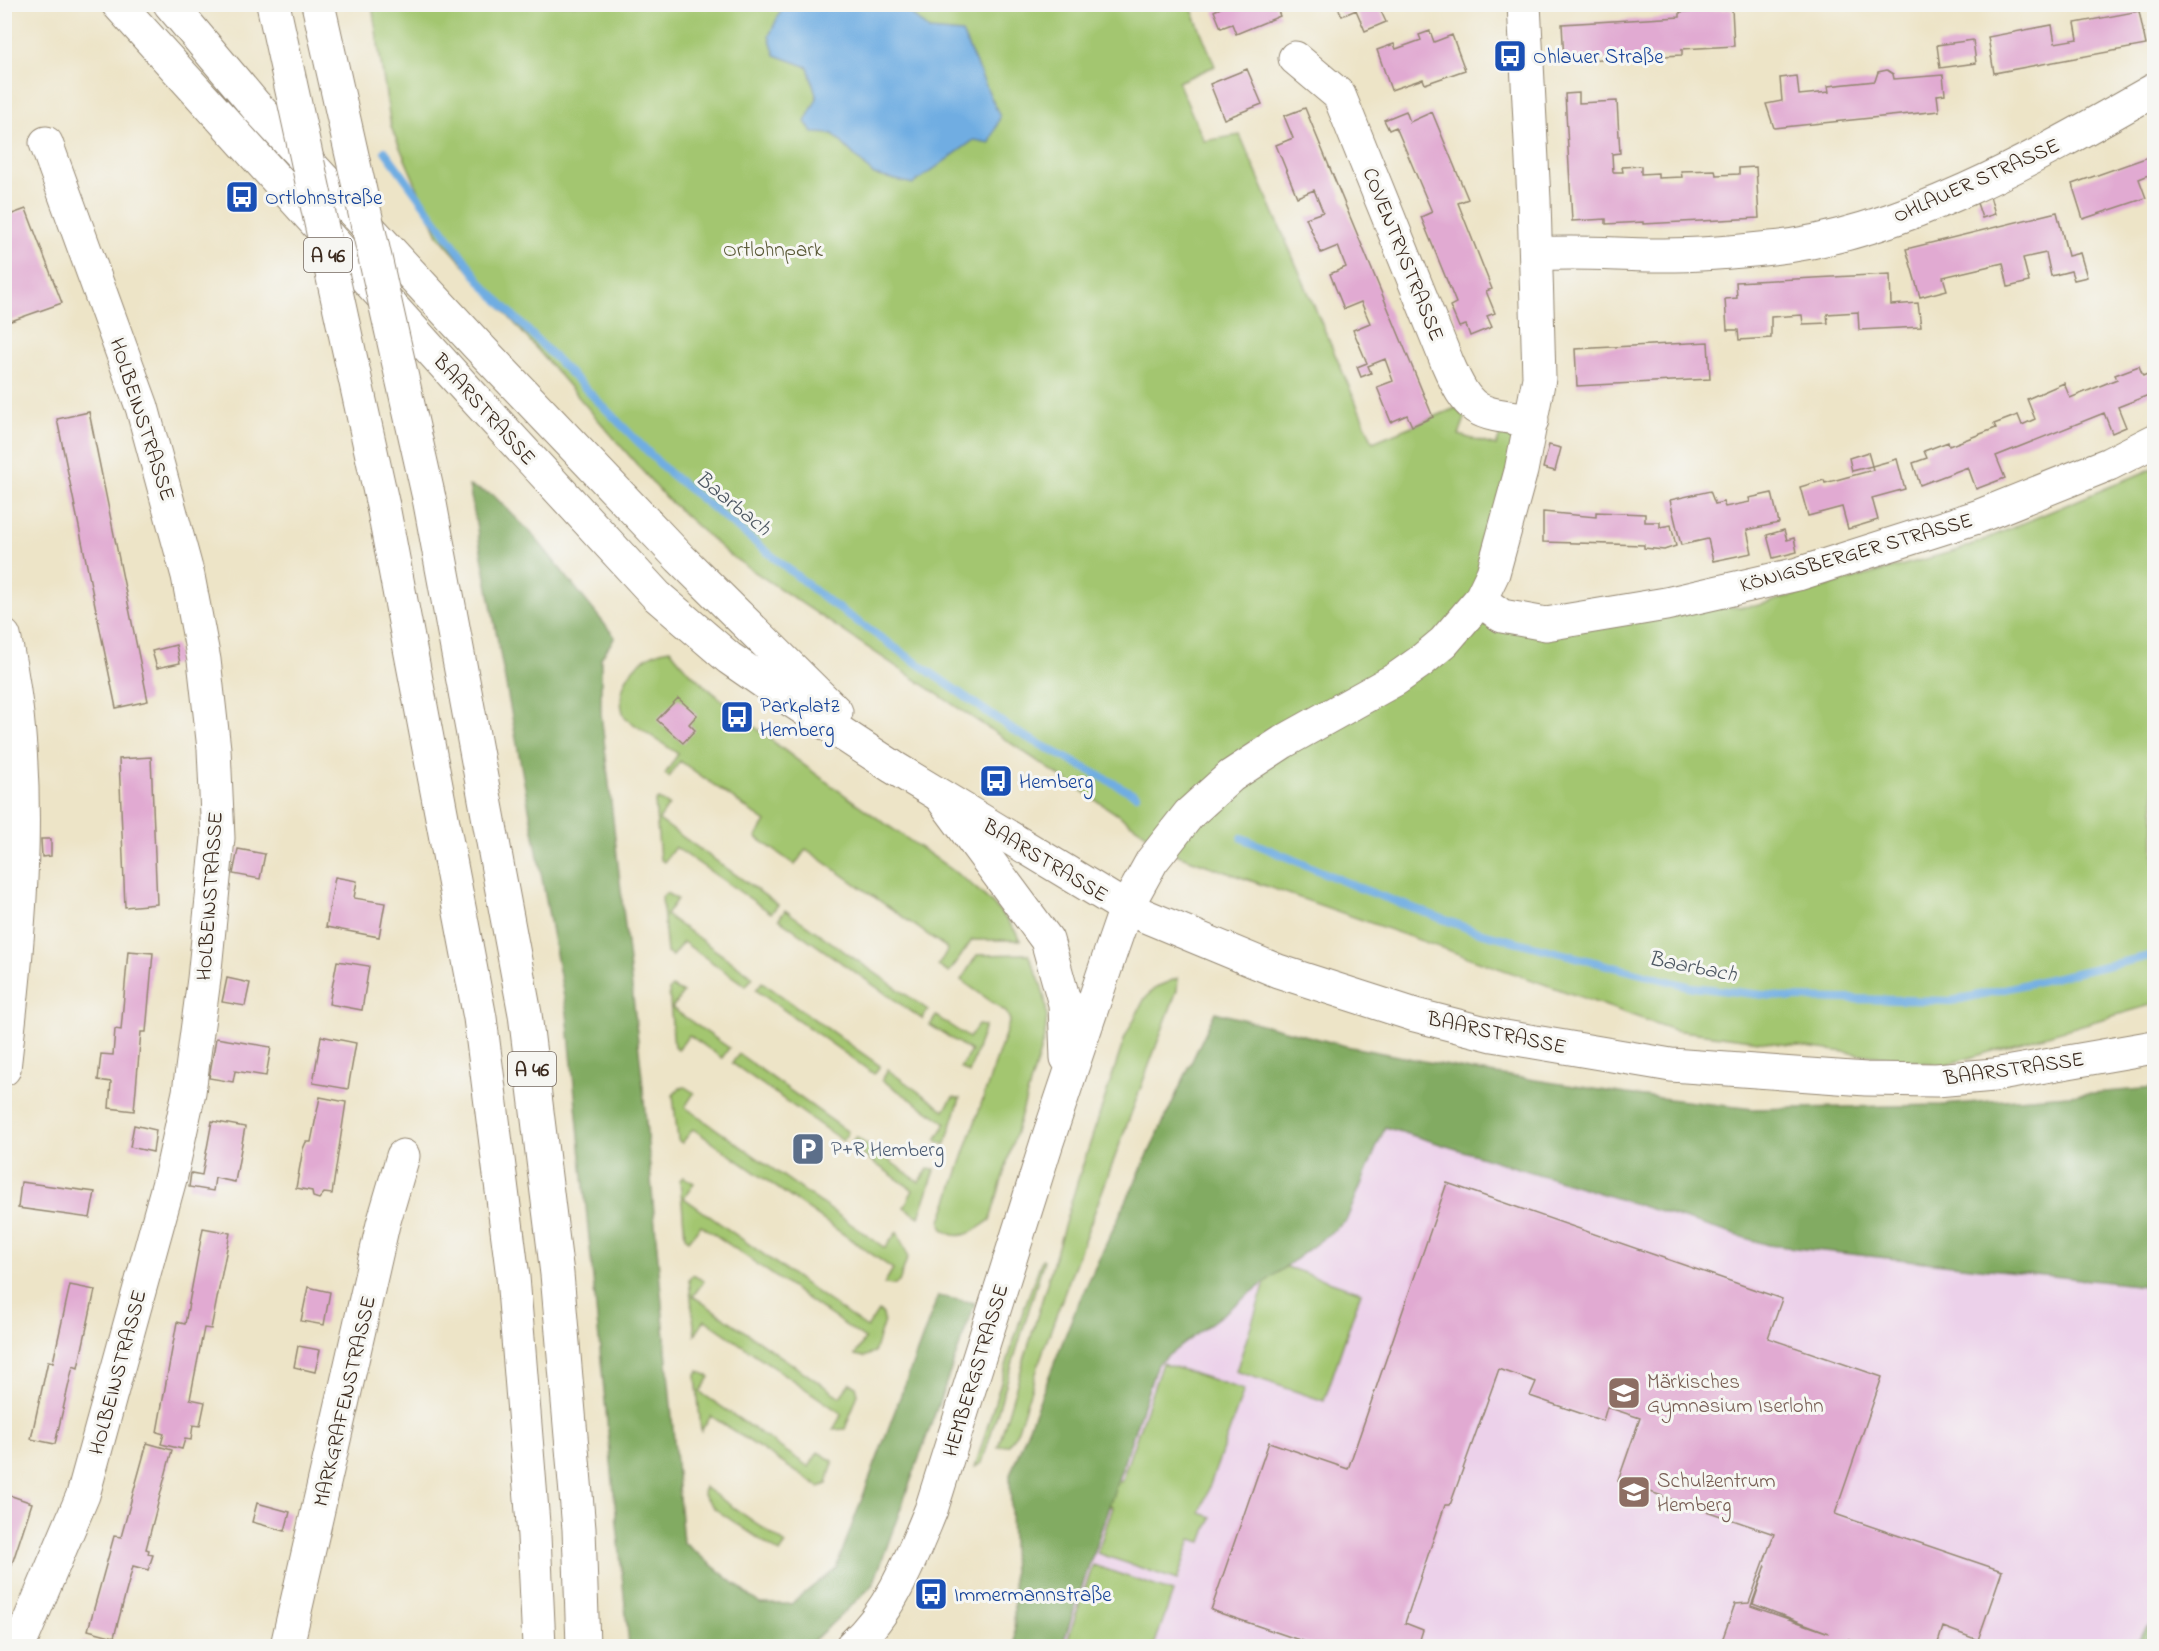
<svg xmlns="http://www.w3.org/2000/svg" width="2159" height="1651" font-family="'Indie Flower',sans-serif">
  <rect width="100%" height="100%" fill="#f6f6f2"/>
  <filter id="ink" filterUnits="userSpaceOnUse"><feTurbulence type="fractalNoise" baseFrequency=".0167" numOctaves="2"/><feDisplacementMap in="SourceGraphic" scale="12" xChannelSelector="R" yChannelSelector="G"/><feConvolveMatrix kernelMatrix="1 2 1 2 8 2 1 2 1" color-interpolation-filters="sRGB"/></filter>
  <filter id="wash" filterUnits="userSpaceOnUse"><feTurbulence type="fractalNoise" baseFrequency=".008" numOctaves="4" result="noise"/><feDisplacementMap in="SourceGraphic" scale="24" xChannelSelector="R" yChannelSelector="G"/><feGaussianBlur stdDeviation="1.35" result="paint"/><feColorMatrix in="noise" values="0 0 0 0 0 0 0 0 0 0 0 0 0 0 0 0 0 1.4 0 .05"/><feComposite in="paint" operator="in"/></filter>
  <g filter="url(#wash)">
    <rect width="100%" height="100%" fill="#ede4c7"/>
    <path fill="#ecd1ea" d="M 1385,1126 L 1768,1245 L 2154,1287 L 2154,1620 L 2133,1646 L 1062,1646 L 1157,1364 L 1346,1221 Z"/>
    <path fill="#a3c670" stroke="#6f7847" stroke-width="1.5" d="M 372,5 L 1190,5 L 1215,66 L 1178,82 L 1204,141 L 1240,135 L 1373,442 L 1456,408 L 1465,418 L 1459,435 L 1496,446 L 1503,427 L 1521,437 L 1480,595 L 1547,618 L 1755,606 L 1962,549 L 2154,468 L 2154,1004 L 1945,1065 L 1674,1030 L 1178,855 L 728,554 L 665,497 L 438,235 L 391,127 Z
      M 670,649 C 687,673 711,691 733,709 C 789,756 849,799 909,840 C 951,869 995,896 1021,940 L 972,940 L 949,973 L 938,966 L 948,949 L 806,849 L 795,865 L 756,837 L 766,822 L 680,761 L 669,777 L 665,774 L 678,754 L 625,718 C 611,686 638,653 670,649 Z
      M 658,799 L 669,805 L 659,820 L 778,905 L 771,913 L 675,847 L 664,862 L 660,859 L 655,802 Z
      M 666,893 L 677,899 L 666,915 L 753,977 L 746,986 L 683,942 L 672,956 L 667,953 L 662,897 Z
      M 785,910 L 928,1010 L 922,1019 L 779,919 Z
      M 1028,954 C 1041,981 1052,1007 1044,1038 L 990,1220 C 975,1231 958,1244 942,1228 L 941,1221 L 1010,1020 L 1006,1012 L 961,980 L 977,955 Z
      M 1178,978 L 1177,990 L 1044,1348 L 1018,1430 L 1009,1445 L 998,1447 L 1077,1183 L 1125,1037 L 1145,998 L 1156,987 Z
      M 762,982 L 880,1066 L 874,1074 L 756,990 Z
      M 672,987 L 683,993 L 672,1008 L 729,1048 L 722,1058 L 689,1035 L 678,1050 L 674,1047 L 669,990 Z
      M 936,1016 L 969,1038 L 978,1025 L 985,1026 L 969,1073 L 960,1068 L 971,1051 L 930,1025 Z
      M 739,1054 L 848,1132 L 843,1141 L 732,1063 Z
      M 888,1070 L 944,1110 L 953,1097 L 960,1098 L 945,1145 L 936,1140 L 946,1123 L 882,1080 Z
      M 685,1087 L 694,1093 L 685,1107 L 885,1248 L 897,1232 L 908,1256 L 899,1282 L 893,1285 L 884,1284 L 893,1269 L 693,1129 L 682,1143 L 678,1140 L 673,1095 L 680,1088 Z
      M 856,1137 L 919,1182 L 928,1169 L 935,1170 L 919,1217 L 904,1207 L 913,1190 L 850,1146 Z
      M 683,1177 L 694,1183 L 684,1198 L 867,1328 L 878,1311 L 883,1314 L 884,1321 L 874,1353 L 864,1357 L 855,1355 L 865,1339 L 701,1225 L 689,1240 L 685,1237 L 680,1180 Z
      M 1042,1259 L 1044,1260 L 982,1463 L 975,1467 L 1022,1314 Z
      M 1272,1262 L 1361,1292 L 1324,1401 L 1236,1371 Z
      M 693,1275 L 704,1281 L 693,1296 L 840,1397 L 850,1383 L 856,1386 L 858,1394 L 845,1429 L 833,1430 L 842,1414 L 705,1320 L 695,1335 L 689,1279 Z
      M 1162,1363 L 1244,1390 L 1200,1513 L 1211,1517 L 1202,1542 L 1191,1539 L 1177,1580 L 1097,1553 L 1113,1507 L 1102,1503 L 1110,1479 L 1121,1482 Z
      M 699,1371 L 710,1377 L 700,1392 L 809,1467 L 818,1452 L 833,1461 L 827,1484 L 819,1487 L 711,1416 L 701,1431 L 696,1375 Z
      M 704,1487 L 786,1544 L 780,1553 L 715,1509 L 703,1495 Z
      M 1093,1565 L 1173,1592 L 1154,1646 L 1052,1646 L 1055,1638 L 1067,1641 Z"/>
    <path fill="#82ab62" stroke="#5e6a40" stroke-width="1.5" d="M 469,486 L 493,495 L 533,535 L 615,637 L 601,658 L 601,713 L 642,1077 L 683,1542 L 760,1604 L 791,1604 L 836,1568 L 938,1296 L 975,1303 L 873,1585 L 808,1646 L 629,1646 L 567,1013 Z
      M 1215,1012 L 1346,1046 L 1470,1070 L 1627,1094 L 1753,1109 L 1942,1105 L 2154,1088 L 2154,1287 L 1768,1245 L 1385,1127 L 1346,1221 L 1157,1364 L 1062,1646 L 1015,1646 L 1010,1475 L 1076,1308 Z
      M 2154,1620 L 2154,1646 L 2133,1646 Z"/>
    <path fill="#70ade2" stroke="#566c80" stroke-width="1.5" d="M 784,4 L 901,5 L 929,30 L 962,33 L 1000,117 L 990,143 L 974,140 L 913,184 L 874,175 L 833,134 L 813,133 L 805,122 L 817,98 L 808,67 L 775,55 L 769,36 Z"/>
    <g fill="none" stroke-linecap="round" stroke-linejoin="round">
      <path stroke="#70ade2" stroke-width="8" d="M 385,151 L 484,286 L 668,472 L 828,601 L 1013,730 L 1136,795
        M 1242,838 L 1362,889 L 1475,931 L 1692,987 L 1791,998 L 1952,1001 L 2154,955"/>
    </g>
    <g id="blocks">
      <path fill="#e1aad2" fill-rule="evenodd" d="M 1229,4 L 1275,4 L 1280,16 L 1236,34 L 1232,24 L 1221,28 L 1214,11 Z
        M 1337,5 L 1378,5 L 1386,22 L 1365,31 L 1356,10 L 1342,16 Z
        M 1732,9 L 1734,46 L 1682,49 L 1682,55 L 1564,61 L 1562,24 L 1680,17 L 1680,12 Z
        M 2139,11 L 2146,45 L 1994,73 L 1988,37 L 2052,25 L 2055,43 L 2078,39 L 2075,23 Z
        M 1430,31 L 1434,42 L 1452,35 L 1465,70 L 1425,84 L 1423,79 L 1391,90 L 1377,50 L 1394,44 L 1396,49 L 1421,40 L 1419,35 Z
        M 1973,40 L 1976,63 L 1940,68 L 1937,45 Z
        M 1247,69 L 1262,104 L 1224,119 L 1210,84 Z
        M 1887,70 L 1893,74 L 1894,79 L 1943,75 L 1945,94 L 1937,95 L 1939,111 L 1774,128 L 1766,104 L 1782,101 L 1780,78 L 1797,76 L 1799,95 L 1829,92 L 1828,86 L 1875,81 L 1878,72 Z
        M 1579,93 L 1579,103 L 1617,101 L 1620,153 L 1612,154 L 1613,172 L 1623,172 L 1622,167 L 1641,166 L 1641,174 L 1658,173 L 1658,178 L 1682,177 L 1681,171 L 1715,170 L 1716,175 L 1739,174 L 1739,168 L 1756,167 L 1759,218 L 1643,224 L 1643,222 L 1606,224 L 1606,219 L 1572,221 L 1565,94 Z
        M 1305,108 L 1433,417 L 1412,426 L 1407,415 L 1391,422 L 1377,387 L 1393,381 L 1385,359 L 1368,366 L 1371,373 L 1361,377 L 1357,367 L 1367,363 L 1353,330 L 1370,323 L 1361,302 L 1344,309 L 1330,274 L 1346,267 L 1342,257 L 1338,246 L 1321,253 L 1306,218 L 1323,212 L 1314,190 L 1297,197 L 1276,145 L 1293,138 L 1284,116 Z
        M 1406,111 L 1410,122 L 1432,112 L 1468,199 L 1458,203 L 1492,289 L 1486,291 L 1495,313 L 1487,316 L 1492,327 L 1470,336 L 1466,325 L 1459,327 L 1450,306 L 1456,303 L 1421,217 L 1432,212 L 1396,127 L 1389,130 L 1384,120 Z
        M 2154,155 L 2154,173 L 2139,179 L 2146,198 L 2083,219 L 2072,184 Z
        M 1990,196 L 1995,214 L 1982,218 L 1976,200 Z
        M 26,209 L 62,303 L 11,321 L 4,303 L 4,217 Z
        M 2057,212 L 2068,256 L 2080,253 L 2087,277 L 2074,280 L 2071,271 L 2051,276 L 2046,253 L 2023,258 L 2029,282 L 2008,287 L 2003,263 L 1943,277 L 1947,290 L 1920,297 L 1906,249 Z
        M 1890,274 L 1891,305 L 1918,303 L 1921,327 L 1859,330 L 1858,312 L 1827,314 L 1828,323 L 1803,324 L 1802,315 L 1771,317 L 1771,338 L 1739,340 L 1738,330 L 1727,330 L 1725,299 L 1737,298 L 1736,282 Z
        M 1708,342 L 1710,379 L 1577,386 L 1575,349 Z
        M 2139,366 L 2143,376 L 2154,371 L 2154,393 L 2118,407 L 2126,427 L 2112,433 L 2104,413 L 1996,456 L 2005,478 L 1976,489 L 1968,467 L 1920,485 L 1913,463 L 1927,458 L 1924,451 L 1948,442 L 1949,446 L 1996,428 L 1994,424 L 2018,415 L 2022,425 L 2035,419 L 2027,399 L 2064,383 L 2070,398 L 2117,379 L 2115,375 Z
        M 89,412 L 148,701 L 116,708 L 57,419 Z
        M 1549,445 L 1561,448 L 1555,471 L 1543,468 Z
        M 1868,452 L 1872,466 L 1852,471 L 1849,458 Z
        M 1897,459 L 1905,489 L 1872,498 L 1878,520 L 1848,529 L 1842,507 L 1808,516 L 1800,487 L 1824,480 L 1825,483 L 1873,470 L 1872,466 Z
        M 1710,491 L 1715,504 L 1723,502 L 1725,507 L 1750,502 L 1749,498 L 1772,493 L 1779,523 L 1747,530 L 1752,553 L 1713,561 L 1708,539 L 1681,545 L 1670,500 Z
        M 1543,512 L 1596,517 L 1596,512 L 1645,514 L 1645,522 L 1660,522 L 1660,527 L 1671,525 L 1676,546 L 1664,550 L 1644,548 L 1644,545 L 1543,542 Z
        M 1784,530 L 1787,540 L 1794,538 L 1797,552 L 1773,558 L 1767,535 Z
        M 176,645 L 180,663 L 157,668 L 152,651 Z
        M 678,698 L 697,715 L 689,724 L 695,730 L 683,743 L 657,720 Z
        M 151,757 L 157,904 L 125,907 L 119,759 Z
        M 41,839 L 51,839 L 51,856 L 42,857 Z
        M 238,849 L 265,854 L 260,879 L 233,874 Z
        M 335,877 L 357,881 L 354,898 L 385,903 L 379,937 L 326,927 Z
        M 128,951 L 153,953 L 146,1032 L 141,1032 L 134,1111 L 109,1108 L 111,1082 L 98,1080 L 101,1054 L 113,1055 L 115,1029 L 121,1030 Z
        M 337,961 L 369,966 L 362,1010 L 329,1004 Z
        M 227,978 L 250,983 L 245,1006 L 222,1002 Z
        M 321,1036 L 356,1043 L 348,1089 L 313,1083 Z
        M 216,1038 L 271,1047 L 266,1076 L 235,1071 L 233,1082 L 209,1078 Z
        M 320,1097 L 346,1102 L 332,1194 L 324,1193 L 319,1199 L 313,1197 L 312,1191 L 296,1188 L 303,1149 L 306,1142 L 311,1142 Z
        M 212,1121 L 245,1127 L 235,1182 L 215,1178 L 213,1191 L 189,1187 L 191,1173 L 202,1175 Z
        M 134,1125 L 156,1130 L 153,1152 L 130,1147 Z
        M 21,1182 L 95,1192 L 90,1218 L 18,1208 Z
        M 1447,1183 L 1782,1299 L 1768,1338 L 1882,1377 L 1835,1514 L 2002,1571 L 1978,1640 L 1943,1627 L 1937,1646 L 1870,1646 L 1848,1639 L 1866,1646 L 1720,1646 L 1735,1604 L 1749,1603 L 1774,1534 L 1618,1481 L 1640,1418 L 1607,1407 L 1603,1421 L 1530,1396 L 1536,1382 L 1499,1369 L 1450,1505 L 1445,1505 L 1405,1623 L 1423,1630 L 1418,1646 L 1317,1646 L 1211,1610 L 1269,1442 L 1348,1469 ZM 1766,1565 L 1753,1604 L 1829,1633 L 1751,1606 Z
        M 203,1228 L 230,1233 L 211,1329 L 204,1328 L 190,1399 L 205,1402 L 200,1426 L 193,1425 L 191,1440 L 185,1439 L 182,1449 L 161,1444 L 164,1434 L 157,1432 L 177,1322 L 185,1324 Z
        M 70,1285 L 95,1290 L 78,1368 L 73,1366 L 55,1444 L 31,1439 L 48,1361 L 53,1362 Z
        M 308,1287 L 330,1292 L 324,1325 L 301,1321 Z
        M 298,1346 L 320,1350 L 315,1372 L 294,1367 Z
        M 147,1443 L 172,1450 L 146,1549 L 149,1550 L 148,1554 L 153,1555 L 148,1570 L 133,1566 L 114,1637 L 88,1630 L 114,1536 L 121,1537 Z
        M 9,1495 L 32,1503 L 7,1579 L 4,1578 L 4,1508 Z
        M 257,1503 L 290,1512 L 285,1531 L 252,1522 Z
        M 82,1641 L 98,1646 L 80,1646 Z"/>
    </g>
  </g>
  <g filter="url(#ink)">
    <use href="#blocks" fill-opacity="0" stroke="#948772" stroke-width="1.5"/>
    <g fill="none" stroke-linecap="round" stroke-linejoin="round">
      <defs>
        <path id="minor" d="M 1295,58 L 1339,95 L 1447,362 C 1470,415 1477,413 1532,420
          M 1536,254 C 1578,251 1621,255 1663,255 C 1699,255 1736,252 1771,248 C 1902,235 2042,154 2154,90
          M 1480,600 L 1502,616 L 1546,624 L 1666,604 L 1798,574 L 1977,517 L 2109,464 L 2154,441
          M 4,636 C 36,777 20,927 4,1069
          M 941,797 L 1047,940 L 1065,1004 L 1067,1058
          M 19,1646 L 83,1495 L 171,1175 L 189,1092 L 204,979 L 218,838 L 214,749 L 204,660 L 188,576 L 142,407 L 46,143
          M 287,1646 L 383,1224 L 403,1156
          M 852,1646 C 892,1610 911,1558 931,1510 L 1047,1142 L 1109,957 L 1126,908 L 1152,861 L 1189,814 L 1231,776 L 1283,742 L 1396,679 L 1420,662 L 1444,642 L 1480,600 L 1493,573 L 1521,471 L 1539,378 L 1534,200 L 1524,4"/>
        <path id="major" d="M 118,4 L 468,391 L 657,596 L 729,658 L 768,685 L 893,767 L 1126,908 L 1278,971 L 1415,1015 L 1493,1035 L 1671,1065 L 1866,1079 L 1936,1080 L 1994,1075 L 2154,1047
          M 170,4 L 255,105 L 478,346 L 680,558 L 836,712"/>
        <path id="highway" d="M 429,498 L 525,1014 L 557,1274 L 579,1529 L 583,1646
          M 383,506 L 480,1018 L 513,1277 L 534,1536 L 539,1646"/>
      </defs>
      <use href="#minor" stroke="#948772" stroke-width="35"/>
      <use href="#major" stroke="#948772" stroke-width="35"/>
      <use href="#highway" stroke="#948772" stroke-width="35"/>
      <use href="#minor" stroke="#fff" stroke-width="33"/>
      <use href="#major" stroke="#fff" stroke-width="33"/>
      <use href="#highway" stroke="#fff" stroke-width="33"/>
      <defs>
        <path id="highway-bridge" d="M 273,4 L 383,506
          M 318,4 L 429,498"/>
      </defs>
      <use href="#highway-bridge" stroke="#948772" stroke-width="35" stroke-linecap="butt"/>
      <use href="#highway-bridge" stroke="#fff" stroke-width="33"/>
    </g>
  </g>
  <defs>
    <symbol id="bus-square" viewBox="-11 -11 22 22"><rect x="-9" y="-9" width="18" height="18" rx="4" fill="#1a4fb4" stroke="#f6f6f2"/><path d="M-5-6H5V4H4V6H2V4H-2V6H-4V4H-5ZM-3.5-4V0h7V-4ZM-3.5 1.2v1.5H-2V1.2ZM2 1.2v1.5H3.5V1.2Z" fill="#fff"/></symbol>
    <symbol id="parking-square" viewBox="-11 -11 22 22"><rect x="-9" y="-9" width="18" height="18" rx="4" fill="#5c6f8a" stroke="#f6f6f2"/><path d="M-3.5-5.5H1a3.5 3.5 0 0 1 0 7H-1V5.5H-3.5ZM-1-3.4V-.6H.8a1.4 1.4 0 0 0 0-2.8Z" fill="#fff"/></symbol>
    <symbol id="school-square" viewBox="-11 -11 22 22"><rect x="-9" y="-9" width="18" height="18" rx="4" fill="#8d6e63" stroke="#f6f6f2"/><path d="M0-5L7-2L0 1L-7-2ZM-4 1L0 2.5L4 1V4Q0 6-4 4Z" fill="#fff"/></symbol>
  </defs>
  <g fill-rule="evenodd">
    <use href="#bus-square" x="1491" y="37" width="38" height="38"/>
    <use href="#bus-square" x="223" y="178" width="38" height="38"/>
    <use href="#bus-square" x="718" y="698" width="38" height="38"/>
    <use href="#bus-square" x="977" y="762" width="38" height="38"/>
    <use href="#parking-square" x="789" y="1130" width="38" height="38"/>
    <use href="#school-square" x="1605" y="1374" width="38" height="38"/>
    <use href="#school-square" x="1615" y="1473" width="38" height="38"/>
    <use href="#bus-square" x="912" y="1575" width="38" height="38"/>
  </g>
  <g text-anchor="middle" stroke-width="6" stroke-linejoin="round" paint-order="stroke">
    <g fill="#f6f6f2" stroke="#73675e" stroke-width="1.5">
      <rect x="304" y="238" width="48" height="34" rx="4.5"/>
      <rect x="508" y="1052" width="48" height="34" rx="4.5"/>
    </g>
    <g font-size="20" font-weight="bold" fill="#3b2a1e">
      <text x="328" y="262">A 46</text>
      <text x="532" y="1076">A 46</text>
    </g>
    <g font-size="21" fill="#164399" stroke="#f6f6f2" text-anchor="start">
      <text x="1533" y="63">Ohlauer Straße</text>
      <text x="265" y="204">Ortlohnstraße</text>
      <text x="760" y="712">Parkplatz<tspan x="760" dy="24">Hemberg</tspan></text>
      <text x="1019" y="788">Hemberg</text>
      <text x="954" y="1601">Immermannstraße</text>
    </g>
    <g font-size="21" fill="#3b2a1e" stroke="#f6f6f2">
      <text transform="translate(1976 180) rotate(-24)" y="7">OHLAUER STRASSE</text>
      <text transform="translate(1404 254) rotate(68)" y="7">COVENTRYSTRASSE</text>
      <text transform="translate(485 409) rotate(48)" y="7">BAARSTRASSE</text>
      <text transform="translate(143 419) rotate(72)" y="7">HOLBEINSTRASSE</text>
      <text transform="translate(1856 552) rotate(-16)" y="7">KÖNIGSBERGER STRASSE</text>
      <text transform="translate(1046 860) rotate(31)" y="7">BAARSTRASSE</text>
      <text transform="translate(209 896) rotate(-86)" y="7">HOLBEINSTRASSE</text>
      <text transform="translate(1497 1032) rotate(12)" y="7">BAARSTRASSE</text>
      <text transform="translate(2014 1068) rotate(-8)" y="7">BAARSTRASSE</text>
      <text transform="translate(975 1370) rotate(-73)" y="7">HEMBERGSTRASSE</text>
      <text transform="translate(117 1372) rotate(-75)" y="7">HOLBEINSTRASSE</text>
      <text transform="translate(344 1401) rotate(-77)" y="7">MARKGRAFENSTRASSE</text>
    </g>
    <g font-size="21" fill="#5a5937" stroke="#f6f6f2">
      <text x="773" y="256">Ortlohnpark</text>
    </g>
    <g font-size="21" fill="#4e5e75" stroke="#f6f6f2" text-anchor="start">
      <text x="831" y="1156">P+R Hemberg</text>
    </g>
    <g font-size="21" fill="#785e54" stroke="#f6f6f2" text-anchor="start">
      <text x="1647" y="1388">Märkisches<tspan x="1647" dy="24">Gymnasium Iserlohn</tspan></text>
      <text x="1657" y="1487">Schulzentrum<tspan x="1657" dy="24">Hemberg</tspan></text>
    </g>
    <g font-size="22" font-style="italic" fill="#4e5863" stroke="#f6f6f2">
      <text transform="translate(734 502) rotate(39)" y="8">Baarbach</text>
      <text transform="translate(1693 965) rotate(11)" y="8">Baarbach</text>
    </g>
  </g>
  <rect width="2159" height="1651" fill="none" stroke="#f6f6f2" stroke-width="24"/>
</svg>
